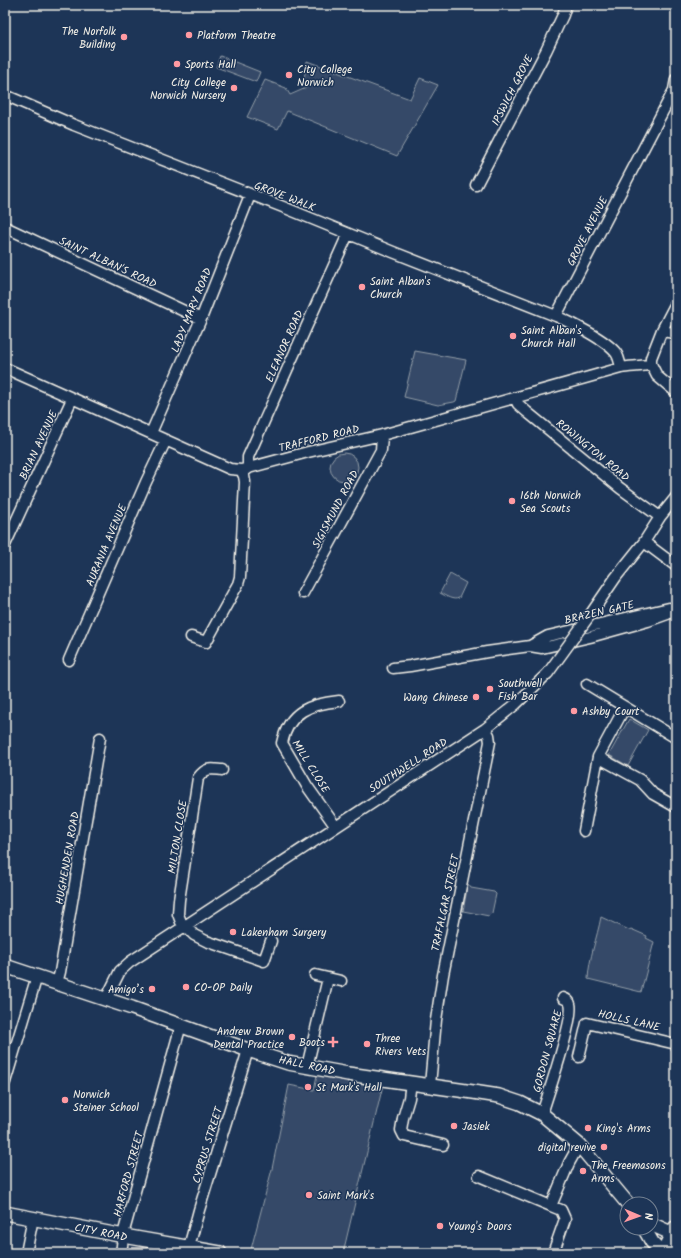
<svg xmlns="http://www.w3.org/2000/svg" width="681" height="1258" font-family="Kalam,sans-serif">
  <rect width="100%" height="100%" fill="#1d3557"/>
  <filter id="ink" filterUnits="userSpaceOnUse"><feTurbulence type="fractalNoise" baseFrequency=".025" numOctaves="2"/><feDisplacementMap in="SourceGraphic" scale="8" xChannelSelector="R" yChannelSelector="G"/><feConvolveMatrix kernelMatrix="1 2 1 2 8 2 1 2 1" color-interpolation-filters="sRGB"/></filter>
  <g filter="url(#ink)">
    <path fill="#354a67" stroke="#949ea8" d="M 220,56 L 260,72 L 256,82 L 216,67 Z
      M 307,61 L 410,99 L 420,78 L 438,85 L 397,156 L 287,111 L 278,129 L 247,117 L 265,80 L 286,88 L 290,95 L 306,88 L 303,85 Z
      M 415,351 L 466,360 L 456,401 L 454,402 L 438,405 L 404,397 Z
      M330 467a14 14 0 1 1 28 0a14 14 0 1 1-28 0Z
      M 450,574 L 466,583 L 459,598 C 453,601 446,596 440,593 Z
      M 629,719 L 648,730 L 628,766 L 609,755 Z
      M 468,884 L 471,888 L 494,892 L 496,894 L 492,913 L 489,916 L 463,911 Z
      M 601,917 L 629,930 L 631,929 L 647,936 L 646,938 L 654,942 L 641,992 L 588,979 C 589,958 597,938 601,917 Z
      M 317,1075 L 336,1079 L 383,1085 L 343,1253 L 250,1253 L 272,1169 L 289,1085 L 314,1090 Z"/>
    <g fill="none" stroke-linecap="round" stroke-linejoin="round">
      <defs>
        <path id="minor" d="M 5,95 L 74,125 L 288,209 L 393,252 L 556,316 C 572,323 606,340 616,353 C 619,357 620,363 621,368
          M 476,185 L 546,51 L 563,15 L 566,5
          M 5,227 L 201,319
          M 676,303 L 662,330 L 651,358 L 651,364 L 657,376 L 676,392
          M 556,316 L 674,90 L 676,79
          M 662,330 L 668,332 L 676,333
          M 5,368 L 210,460 L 230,469 L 241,470 L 308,452 L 382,435 L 621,368 C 631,366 642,367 651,364
          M 515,398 L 518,404 L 527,412 L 620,488 L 660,517
          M 151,433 L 201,319 L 250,195
          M 248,469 L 248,457 L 348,234
          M 644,542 L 676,566
          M 5,545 L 72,399
          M 303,593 L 381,450 L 382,435
          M 590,615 L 616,577 L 644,542 L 660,517 L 676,497
          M 191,637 L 206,642 L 238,584 L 240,577 L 245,482 L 244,476 L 241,470
          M 530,646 L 548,636 L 669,608
          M 69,660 L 146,482 L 166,440
          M 393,668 L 410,666 L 487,652 L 530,646 L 542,648 L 590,637 L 648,621 L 676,611
          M 587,684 L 676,738
          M 598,757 L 640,780 L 653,794 L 676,807
          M 222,770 C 211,769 206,767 198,778 L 179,900 L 178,914 L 181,922 L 194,935 L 206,941 L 264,961 L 271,941
          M 336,827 L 307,786 L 282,743 C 289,711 310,704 339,701
          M 584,831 L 598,757 L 625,707
          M 315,975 L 328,978
          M 57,983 L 60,972 L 100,738
          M 106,999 L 120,971 L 130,962 L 485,729 L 516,704 L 548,673
          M 579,1057 L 587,1023 L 676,1044
          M 307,1067 L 328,978 L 341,981
          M 5,1082 L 37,976
          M 411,1082 L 409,1098 L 403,1118 L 401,1130 L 404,1136 L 443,1145
          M 430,1085 L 436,1020 L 443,975 L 490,742 L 489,735 L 485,729
          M 542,1114 C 547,1097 575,1017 570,1004 C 569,1000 566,999 563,998
          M 479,1176 L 551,1206 L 569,1163 L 579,1145
          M 551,1206 L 561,1210 L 565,1219 L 553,1253
          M 189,1247 L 199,1210 L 248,1050
          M 26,1253 L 33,1218
          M 121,1253 L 124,1231 L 181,1025"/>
        <path id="tertiary" d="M 5,966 L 132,1008 L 248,1050 L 288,1063 L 348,1074 L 473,1092 L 499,1096 L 520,1103 L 542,1114 L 579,1145 L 628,1204
          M 5,1213 L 124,1236 L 220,1253
          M 651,1224 L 673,1234
          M 644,1228 L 652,1242 L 662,1253"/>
        <path id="primary" d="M 664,1253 L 676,1229"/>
      </defs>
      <use href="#minor" stroke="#f4f1e8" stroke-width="13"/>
      <use href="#tertiary" stroke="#f4f1e8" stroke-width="16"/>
      <use href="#primary" stroke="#f4f1e8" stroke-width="19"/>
      <use href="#minor" stroke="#1d3557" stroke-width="10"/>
      <use href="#tertiary" stroke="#1d3557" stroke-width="13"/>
      <use href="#primary" stroke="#1d3557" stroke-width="16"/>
      <defs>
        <path id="minor-bridge" d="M 548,673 L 590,615"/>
      </defs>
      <use href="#minor-bridge" stroke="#f4f1e8" stroke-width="13" stroke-linecap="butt"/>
      <use href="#minor-bridge" stroke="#1d3557" stroke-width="10"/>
    </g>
  </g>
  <g fill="#ff9aa2" stroke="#1d3557" stroke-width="1.5">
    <circle cx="189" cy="35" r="4"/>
    <circle cx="124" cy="37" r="4"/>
    <circle cx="177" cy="64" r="4"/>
    <circle cx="289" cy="75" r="4"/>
    <circle cx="234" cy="88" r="4"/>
    <circle cx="362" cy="287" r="4"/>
    <circle cx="513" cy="336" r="4"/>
    <circle cx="512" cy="501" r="4"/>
    <circle cx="490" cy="689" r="4"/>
    <circle cx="476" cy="697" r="4"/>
    <circle cx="574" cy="711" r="4"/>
    <circle cx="233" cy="932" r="4"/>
    <circle cx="186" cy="987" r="4"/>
    <circle cx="152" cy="989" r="4"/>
    <circle cx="292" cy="1037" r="4"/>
    <path d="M331 1036h4v4h4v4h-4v4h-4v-4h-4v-4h4z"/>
    <circle cx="367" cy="1044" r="4"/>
    <circle cx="308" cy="1087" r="4"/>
    <circle cx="65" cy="1100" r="4"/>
    <circle cx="454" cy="1126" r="4"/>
    <circle cx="588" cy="1128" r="4"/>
    <circle cx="604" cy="1147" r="4"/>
    <circle cx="583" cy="1171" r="4"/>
    <circle cx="309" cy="1195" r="4"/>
    <circle cx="440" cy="1226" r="4"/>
  </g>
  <g text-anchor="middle" stroke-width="3" stroke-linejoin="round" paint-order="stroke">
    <g font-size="11" fill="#f4f1e8" stroke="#1d3557" text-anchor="start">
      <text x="116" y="35" text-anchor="end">The Norfolk<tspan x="116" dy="13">Building</tspan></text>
      <text x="197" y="39">Platform Theatre</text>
      <text x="185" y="68">Sports Hall</text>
      <text x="297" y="73">City College<tspan x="297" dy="13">Norwich</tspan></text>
      <text x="226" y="86" text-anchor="end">City College<tspan x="226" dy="13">Norwich Nursery</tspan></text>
      <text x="370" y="285">Saint Alban's<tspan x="370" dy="13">Church</tspan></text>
      <text x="521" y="334">Saint Alban's<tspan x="521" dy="13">Church Hall</tspan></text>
      <text x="520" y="499">16th Norwich<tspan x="520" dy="13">Sea Scouts</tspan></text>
      <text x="498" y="687">Southwell<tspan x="498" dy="13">Fish Bar</tspan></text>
      <text x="468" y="701" text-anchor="end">Wang Chinese</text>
      <text x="582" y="715">Ashby Court</text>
      <text x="241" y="936">Lakenham Surgery</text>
      <text x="194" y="991">CO-OP Daily</text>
      <text x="144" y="993" text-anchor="end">Amigo’s</text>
      <text x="284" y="1035" text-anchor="end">Andrew Brown<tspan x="284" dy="13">Dental Practice</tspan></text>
      <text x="375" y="1042">Three<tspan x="375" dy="13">Rivers Vets</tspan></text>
      <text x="325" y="1046" text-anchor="end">Boots</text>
      <text x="316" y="1091">St Mark's Hall</text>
      <text x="73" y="1098">Norwich<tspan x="73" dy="13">Steiner School</tspan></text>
      <text x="462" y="1130">Jasiek</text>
      <text x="596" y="1132">King's Arms</text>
      <text x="596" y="1151" text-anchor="end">digital revive</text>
      <text x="591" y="1169">The Freemasons<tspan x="591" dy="13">Arms</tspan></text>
      <text x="317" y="1199">Saint Mark's</text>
      <text x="448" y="1230">Young's Doors</text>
    </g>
    <g font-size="11" fill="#f4f1e8" stroke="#1d3557">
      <text transform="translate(512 90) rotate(-63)" y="4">IPSWICH GROVE</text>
      <text transform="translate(285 196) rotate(21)" y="4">GROVE WALK</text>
      <text transform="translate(587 231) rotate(-63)" y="4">GROVE AVENUE</text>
      <text transform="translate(108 262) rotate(25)" y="4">SAINT ALBAN'S ROAD</text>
      <text transform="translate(191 310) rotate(-68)" y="4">LADY MARY ROAD</text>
      <text transform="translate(284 346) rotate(-66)" y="4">ELEANOR ROAD</text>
      <text transform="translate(319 438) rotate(-14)" y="4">TRAFFORD ROAD</text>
      <text transform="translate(38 445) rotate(-65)" y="4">BRIAN AVENUE</text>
      <text transform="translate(593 450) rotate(39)" y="4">ROWINGTON ROAD</text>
      <text transform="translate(335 509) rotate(-62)" y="4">SIGISMUND ROAD</text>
      <text transform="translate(106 545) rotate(-67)" y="4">AURANIA AVENUE</text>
      <text transform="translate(599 612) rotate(-13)" y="4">BRAZEN GATE</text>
      <text transform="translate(408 765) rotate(-33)" y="4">SOUTHWELL ROAD</text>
      <text transform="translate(311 766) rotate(58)" y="4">MILL CLOSE</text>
      <text transform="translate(177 837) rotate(-81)" y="4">MILTON CLOSE</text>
      <text transform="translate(67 858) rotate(-80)" y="4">HUGHENDEN ROAD</text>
      <text transform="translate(445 903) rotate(-78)" y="4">TRAFALGAR STREET</text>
      <text transform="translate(629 1020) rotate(13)" y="4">HOLLS LANE</text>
      <text transform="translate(547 1051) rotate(-75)" y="4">GORDON SQUARE</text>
      <text transform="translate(307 1065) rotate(12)" y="4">HALL ROAD</text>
      <text transform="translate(207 1145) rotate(-73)" y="4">CYPRUS STREET</text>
      <text transform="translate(128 1174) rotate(-75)" y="4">HARFORD STREET</text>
      <text transform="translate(101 1232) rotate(11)" y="4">CITY ROAD</text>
    </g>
  </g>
  <rect width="681" height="1258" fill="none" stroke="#1d3557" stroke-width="20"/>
  <rect x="10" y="10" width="661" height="1238" fill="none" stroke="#f4f1e8" stroke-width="1.5" filter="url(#ink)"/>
  <g transform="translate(639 1216) rotate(92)"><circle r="19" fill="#1d3557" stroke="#738091"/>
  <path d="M0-3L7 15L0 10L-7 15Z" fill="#ff9aa2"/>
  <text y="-6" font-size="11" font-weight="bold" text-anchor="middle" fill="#f4f1e8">N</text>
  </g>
</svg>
